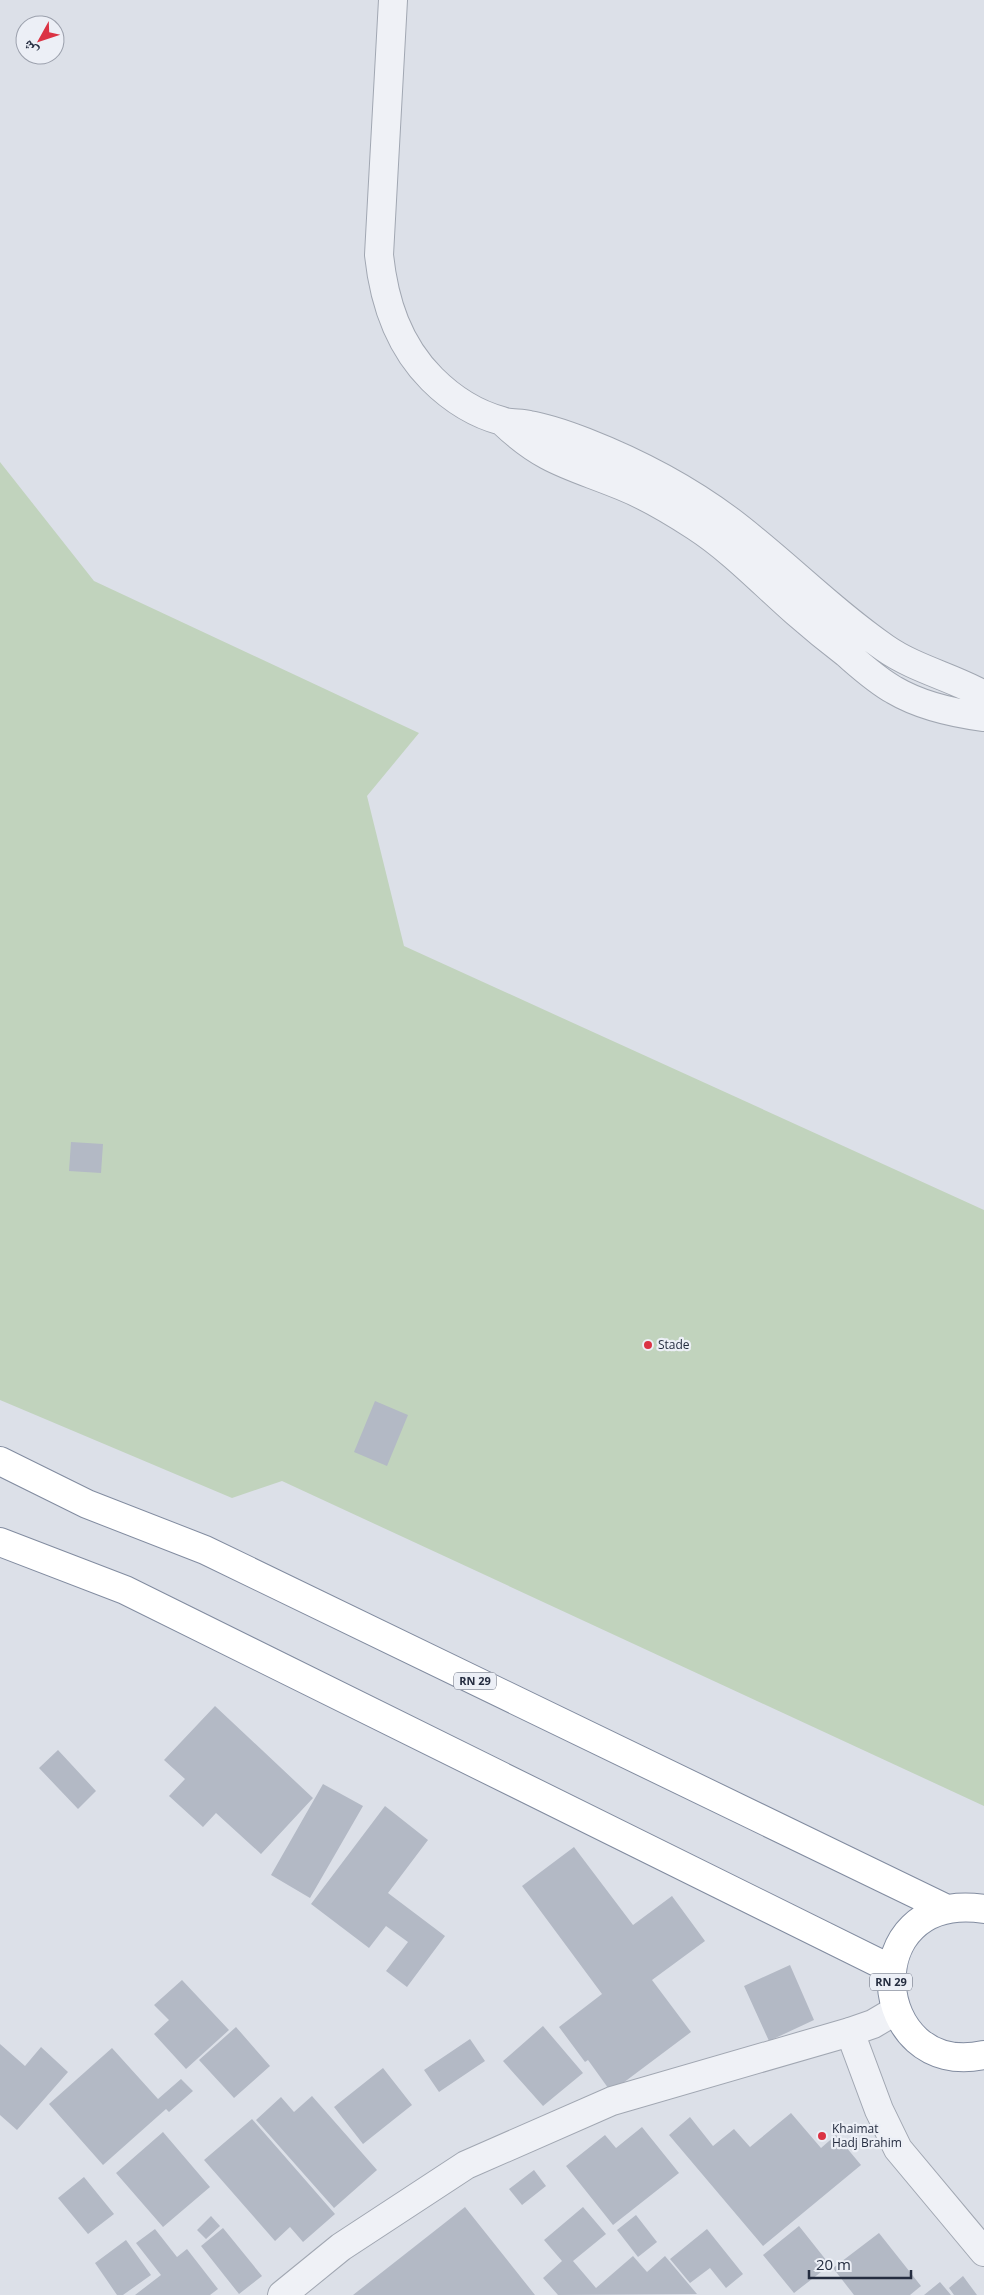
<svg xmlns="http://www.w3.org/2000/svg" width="984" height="2295" font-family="'Open Sans','Noto Naskh Arabic',sans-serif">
  <rect width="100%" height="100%" fill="#dce0e8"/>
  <path fill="#c1d3bd" d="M 0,462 L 94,581 L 419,733 L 367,796 L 404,946 L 984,1210 L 984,1806 L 282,1481 L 232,1498 L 0,1400 Z"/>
  <path fill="#b3b9c5" d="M 71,1142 L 103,1144 L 101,1173 L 69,1171 Z
    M 375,1401 L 408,1415 L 387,1466 L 354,1452 Z
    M 215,1706 L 313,1798 L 261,1854 L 216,1813 L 203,1827 L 169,1796 L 185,1779 L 164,1760 Z
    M 58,1750 L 96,1791 L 78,1809 L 39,1768 Z
    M 323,1784 L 363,1806 L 310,1898 L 271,1875 Z
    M 385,1806 L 428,1840 L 388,1893 L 445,1936 L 407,1987 L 386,1971 L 408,1942 L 386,1926 L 369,1948 L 311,1904 Z
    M 574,1847 L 633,1925 L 672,1896 L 705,1941 L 652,1980 L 691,2032 L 611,2092 L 588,2060 L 585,2062 L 559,2027 L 602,1994 L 522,1886 Z
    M 790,1965 L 814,2020 L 769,2041 L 744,1986 Z
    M 182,1980 L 229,2030 L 186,2069 L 154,2034 L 169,2020 L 154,2005 Z
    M 543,2026 L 583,2073 L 543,2106 L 503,2061 Z
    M 236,2027 L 270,2066 L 234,2098 L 199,2060 Z
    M 470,2039 L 485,2061 L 439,2092 L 424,2070 Z
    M 0,2044 L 25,2066 L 41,2047 L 68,2072 L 17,2130 L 0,2115 Z
    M 112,2048 L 158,2099 L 181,2079 L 193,2091 L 169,2112 L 166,2109 L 103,2165 L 49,2104 Z
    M 383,2068 L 412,2105 L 363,2144 L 334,2107 Z
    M 312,2096 L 377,2170 L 334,2208 L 256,2120 L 281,2097 L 294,2112 Z
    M 791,2113 L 821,2148 L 836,2135 L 861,2165 L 763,2246 L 669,2135 L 690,2117 L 713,2146 L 734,2129 L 750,2147 Z
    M 252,2119 L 335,2214 L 303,2242 L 290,2227 L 275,2241 L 204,2160 Z
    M 642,2127 L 679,2173 L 613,2225 L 566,2166 L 605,2135 L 616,2148 Z
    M 163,2132 L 210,2187 L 163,2227 L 116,2173 Z
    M 534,2170 L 546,2186 L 522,2205 L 509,2189 Z
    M 84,2177 L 114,2214 L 88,2234 L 58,2198 Z
    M 465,2207 L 535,2295 L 353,2295 Z
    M 583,2207 L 606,2234 L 573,2261 L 596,2288 L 633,2256 L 647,2272 L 665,2256 L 697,2294 L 558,2295 L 543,2278 L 562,2261 L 544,2240 Z
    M 636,2215 L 657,2242 L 638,2257 L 617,2230 Z
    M 211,2216 L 220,2226 L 206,2239 L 197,2230 Z
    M 799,2226 L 830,2265 L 794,2293 L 763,2255 Z
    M 223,2228 L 262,2276 L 239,2294 L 201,2246 Z
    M 155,2229 L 177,2257 L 187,2249 L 218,2289 L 210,2295 L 135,2295 L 161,2275 L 136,2243 Z
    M 707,2229 L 743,2274 L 726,2288 L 710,2268 L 690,2283 L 670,2259 Z
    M 879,2233 L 921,2286 L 910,2295 L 854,2295 L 833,2268 Z
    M 126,2240 L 151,2275 L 123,2295 L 117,2295 L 95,2263 Z
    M 963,2276 L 977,2295 L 954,2295 L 949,2288 Z
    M 940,2282 L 951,2295 L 924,2295 Z"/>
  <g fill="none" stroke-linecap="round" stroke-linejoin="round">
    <defs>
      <path id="minor" d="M 393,0 L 379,255 C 384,302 398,345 432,379 C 451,398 476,414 502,421 C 510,424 520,423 529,425 C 548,428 567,435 585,442 C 636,462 686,488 730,521 C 783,561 830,610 885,648 C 915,669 952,677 984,695
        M 503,422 C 545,462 571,465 622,486 C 647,496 672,511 695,526 C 732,550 763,583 796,612 C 812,626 829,640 846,653 C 861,666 876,680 894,690 C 921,706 953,713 984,717
        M 850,2032 L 879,2110 L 898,2149 L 984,2252"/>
      <path id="tertiary" d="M 282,2295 L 341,2247 L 466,2165 L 612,2101 L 850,2032 L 873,2024 L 895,2011"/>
      <path id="trunk" d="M 0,1461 L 87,1504 L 205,1550 L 947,1909
        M 0,1542 L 125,1590 L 891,1969
        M 984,1909 C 853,1890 869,2080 984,2055"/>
    </defs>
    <use href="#minor" stroke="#a1a7b2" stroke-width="30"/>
    <use href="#tertiary" stroke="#a1a7b2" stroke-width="30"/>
    <use href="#trunk" stroke="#828ca0" stroke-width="30"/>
    <use href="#minor" stroke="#eff1f6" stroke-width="28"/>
    <use href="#tertiary" stroke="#eff1f6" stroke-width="28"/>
    <use href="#trunk" stroke="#fff" stroke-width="28"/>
  </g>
  <g fill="#db3344" stroke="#eceff6" stroke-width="2">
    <circle cx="648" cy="1345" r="5"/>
    <circle cx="822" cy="2136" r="5"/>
  </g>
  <g text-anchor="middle" stroke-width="4.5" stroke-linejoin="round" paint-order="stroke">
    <g fill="#eceff6" stroke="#616777" stroke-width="1">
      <rect x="454" y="1672.5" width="42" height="17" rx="4"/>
      <rect x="870" y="1973.5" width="42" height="17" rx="4"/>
    </g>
    <g font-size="11" font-weight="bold" fill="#252d40">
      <text x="475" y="1685">RN 29</text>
      <text x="891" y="1986">RN 29</text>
    </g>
    <g font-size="12" fill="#252d40" stroke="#eceff6" text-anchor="start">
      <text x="658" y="1349">Stade</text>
      <text x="832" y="2133">Khaimat<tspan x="832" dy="14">Hadj Brahim</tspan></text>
    </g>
  </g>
  <g transform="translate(40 40) rotate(230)"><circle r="24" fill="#eceff6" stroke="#9ca1ad"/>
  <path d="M0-4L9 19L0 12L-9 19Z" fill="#db3344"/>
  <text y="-8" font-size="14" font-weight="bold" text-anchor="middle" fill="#252d40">ش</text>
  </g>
  <path d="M809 2270v8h102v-8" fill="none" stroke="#252d40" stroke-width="2.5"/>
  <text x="816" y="2270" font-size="15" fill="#252d40" stroke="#eceff6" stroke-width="4" paint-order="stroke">20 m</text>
</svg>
